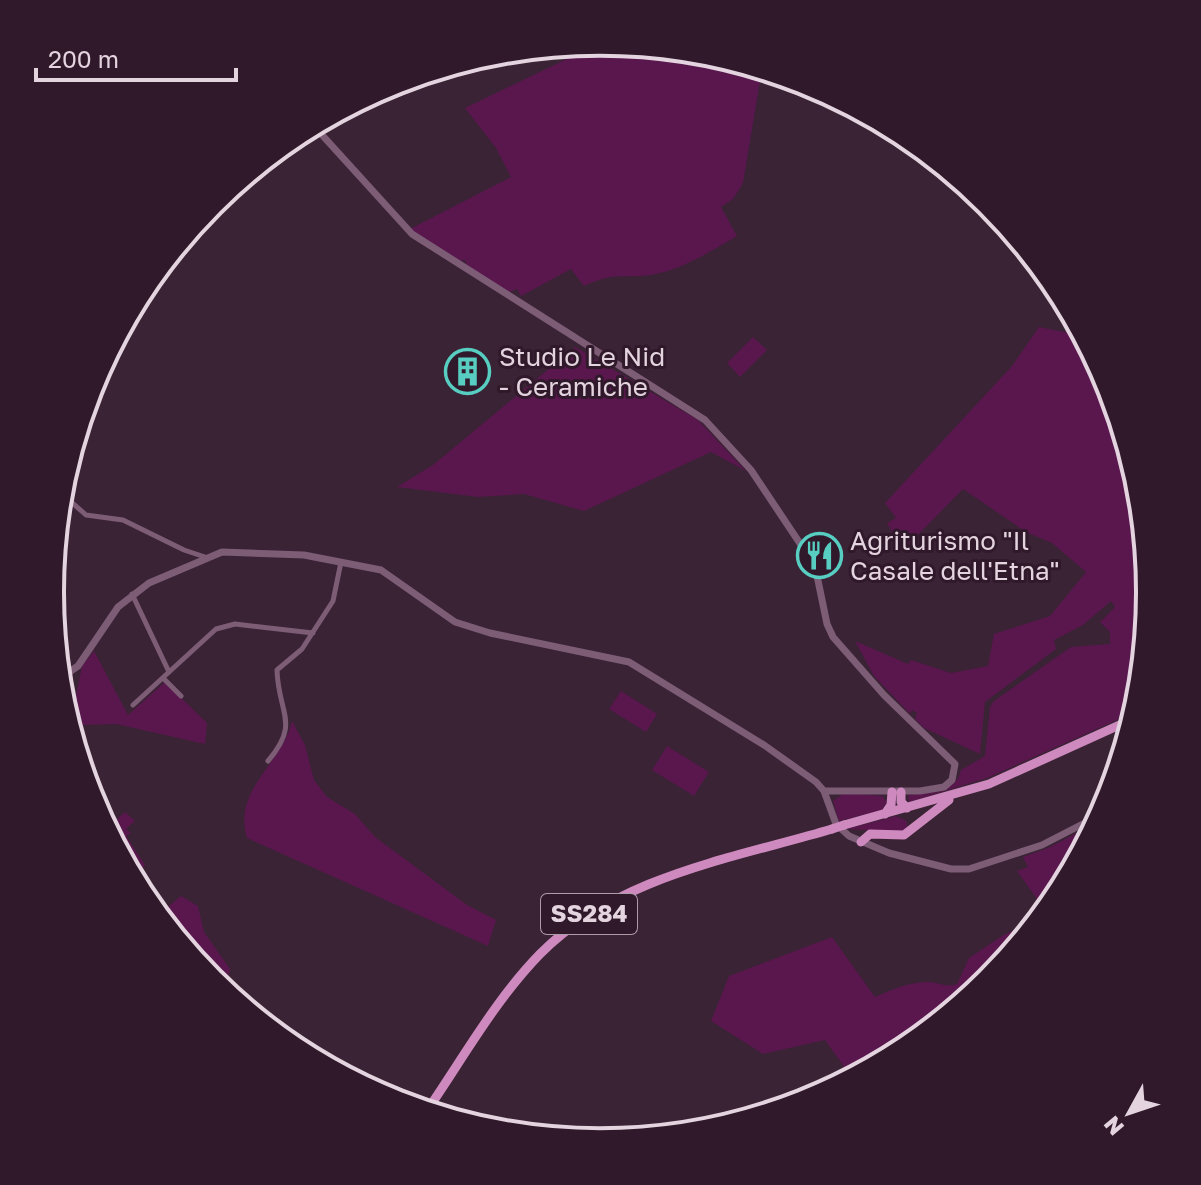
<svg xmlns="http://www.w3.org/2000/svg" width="1201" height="1185" font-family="'Golos Text',sans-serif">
  <rect width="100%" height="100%" fill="#3a2335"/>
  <path fill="#59174e" d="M 601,42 L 708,53 L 762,69 L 743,183 L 733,199 L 721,207 L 737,236 C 711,251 682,270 651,275 C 620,279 617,271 584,286 L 571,269 L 521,296 L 517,289 L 509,292 L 467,266 L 465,260 L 460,261 L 410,229 L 511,177 L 496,148 L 465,108 L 571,57 L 569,45 Z
    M 1039,327 L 1084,336 L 1109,382 L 1141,486 L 1151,593 L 1140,700 L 1137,711 L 987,778 L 909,802 L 908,795 C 929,793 956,794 961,770 L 985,756 L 990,707 L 994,701 L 1071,647 L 1110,644 L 1110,632 L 1100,622 L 1115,607 L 1111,601 L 1083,625 L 1054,640 L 1056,649 L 985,702 L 980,754 L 924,728 L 915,719 L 917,713 L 912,710 L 910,714 L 874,676 L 855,641 L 908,664 L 911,660 L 951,673 L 988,666 L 994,634 L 1050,616 L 1086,572 L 1052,543 L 1026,532 L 963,489 L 908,545 L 901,547 L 887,523 L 896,518 L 885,503 L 1012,366 Z
    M 753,337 L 767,350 L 740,377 L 727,363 Z
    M 575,347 L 698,420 L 746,471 L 711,452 L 584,511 L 524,494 L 478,497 L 397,487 L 433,465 Z
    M 94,651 L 128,715 L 165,682 L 207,723 L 205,744 L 116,724 L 80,725 L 72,716 L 82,666 Z
    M 621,691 L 657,714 L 646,732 L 609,709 Z
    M 292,721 L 305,745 L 314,780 L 327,797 L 355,814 L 375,837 L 467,905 L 496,920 L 488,946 L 247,838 C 232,789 283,763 292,721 Z
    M 667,746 L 709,772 L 694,796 L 652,770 Z
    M 844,793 L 882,796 L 887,802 L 882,810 L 839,821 L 833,801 Z
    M 125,812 L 135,821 L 126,829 L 131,833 L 126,836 L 145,865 L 133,881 L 99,816 L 110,825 Z
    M 896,816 L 907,821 L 907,828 L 901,832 L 847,829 Z
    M 1100,821 L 1058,899 L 1047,913 L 1017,871 L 1028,867 L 1023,857 L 1048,848 Z
    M 181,896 L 198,906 L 204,932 L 230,969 L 225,993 L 211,981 L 157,916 Z
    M 1044,915 L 989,982 L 906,1050 L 853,1079 L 825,1040 L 763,1054 L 711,1021 L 729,976 L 832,937 L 875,997 C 891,990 907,983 925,982 C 938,981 944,988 957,984 L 969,958 L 1002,936 Z"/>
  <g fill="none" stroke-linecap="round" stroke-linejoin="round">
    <path stroke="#7d5c75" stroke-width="5" d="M 60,492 L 86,515 L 123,520 L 184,550 L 205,557
      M 132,594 L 169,672
      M 163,678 L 181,696
      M 133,705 L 216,629 L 235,624 L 313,633
      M 268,761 C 301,723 278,713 277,670 L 302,649 L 333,601 L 341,562"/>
    <path stroke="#7d5c75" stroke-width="7" d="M 313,125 L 412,234 L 705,420 L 751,470 L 815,566 L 827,624 L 833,637 L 884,695 L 955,764 L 952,780 L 944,787 L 920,791 L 824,791
      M 59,679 L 78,666 L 118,607 L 149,583 L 222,552 L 304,555 L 381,570 L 455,622 L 490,633 L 629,662 L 764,745 L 816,782 L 824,791 L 836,824 L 849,836 L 889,853 L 951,869 L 969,869 L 1042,845 L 1104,813"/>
    <path stroke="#ce8abe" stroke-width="9" d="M 901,792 L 901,802 L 907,808
      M 885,814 L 891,805 L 892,792
      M 844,825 L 989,784 L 1135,718
      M 861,842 L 870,834 L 904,835 L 949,800
      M 426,1112 C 462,1060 495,1000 540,954 C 617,876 731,859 832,829"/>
    <path stroke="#ce8abe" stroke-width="9" d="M 832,829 L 844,825"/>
  </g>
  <defs>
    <symbol id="building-ring" viewBox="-11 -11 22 22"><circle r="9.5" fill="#30192a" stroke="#57cec1" stroke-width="1.5"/><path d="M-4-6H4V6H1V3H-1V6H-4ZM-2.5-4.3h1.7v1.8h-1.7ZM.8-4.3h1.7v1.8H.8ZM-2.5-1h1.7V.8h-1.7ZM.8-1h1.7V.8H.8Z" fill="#57cec1"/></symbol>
    <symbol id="restaurant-ring" viewBox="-11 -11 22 22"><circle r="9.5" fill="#30192a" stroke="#57cec1" stroke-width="1.5"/><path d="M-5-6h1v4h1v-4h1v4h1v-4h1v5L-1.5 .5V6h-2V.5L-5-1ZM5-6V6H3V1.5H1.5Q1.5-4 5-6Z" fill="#57cec1"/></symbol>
  </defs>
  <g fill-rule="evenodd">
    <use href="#building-ring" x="442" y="346" width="51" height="51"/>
    <use href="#restaurant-ring" x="794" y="530" width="51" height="51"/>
  </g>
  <g text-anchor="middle" stroke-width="6" stroke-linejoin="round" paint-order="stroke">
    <rect fill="#30192a" stroke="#ae9ca9" stroke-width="2" x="541" y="894" width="96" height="40" rx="6"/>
    <g font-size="24" font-weight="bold" fill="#e4d4df">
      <text x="589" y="922">SS284</text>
    </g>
    <g font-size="26" fill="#e4d4df" stroke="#30192a" text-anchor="start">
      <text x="499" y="366">Studio Le Nid<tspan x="499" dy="30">- Ceramiche</tspan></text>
      <text x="850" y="550">Agriturismo "Il<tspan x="850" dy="30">Casale dell'Etna"</tspan></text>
    </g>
  </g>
  <path d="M0 0H1201V1185H0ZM64 592a536 536 0 1 1 1072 0a536 536 0 1 1-1072 0Z" fill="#30192a" fill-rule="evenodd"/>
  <path fill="none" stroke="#e4d4df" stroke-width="4" d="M64 592a536 536 0 1 1 1072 0a536 536 0 1 1-1072 0Z"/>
  <g transform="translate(1129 1113) rotate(230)" stroke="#30192a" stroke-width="6" paint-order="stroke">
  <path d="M0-6L14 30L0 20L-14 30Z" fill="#e4d4df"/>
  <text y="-12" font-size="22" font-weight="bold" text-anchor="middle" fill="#e4d4df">N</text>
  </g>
  <path d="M36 68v12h200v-12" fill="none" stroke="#e4d4df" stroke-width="4"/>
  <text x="48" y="68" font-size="24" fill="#e4d4df" stroke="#30192a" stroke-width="6" paint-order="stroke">200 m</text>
</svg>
